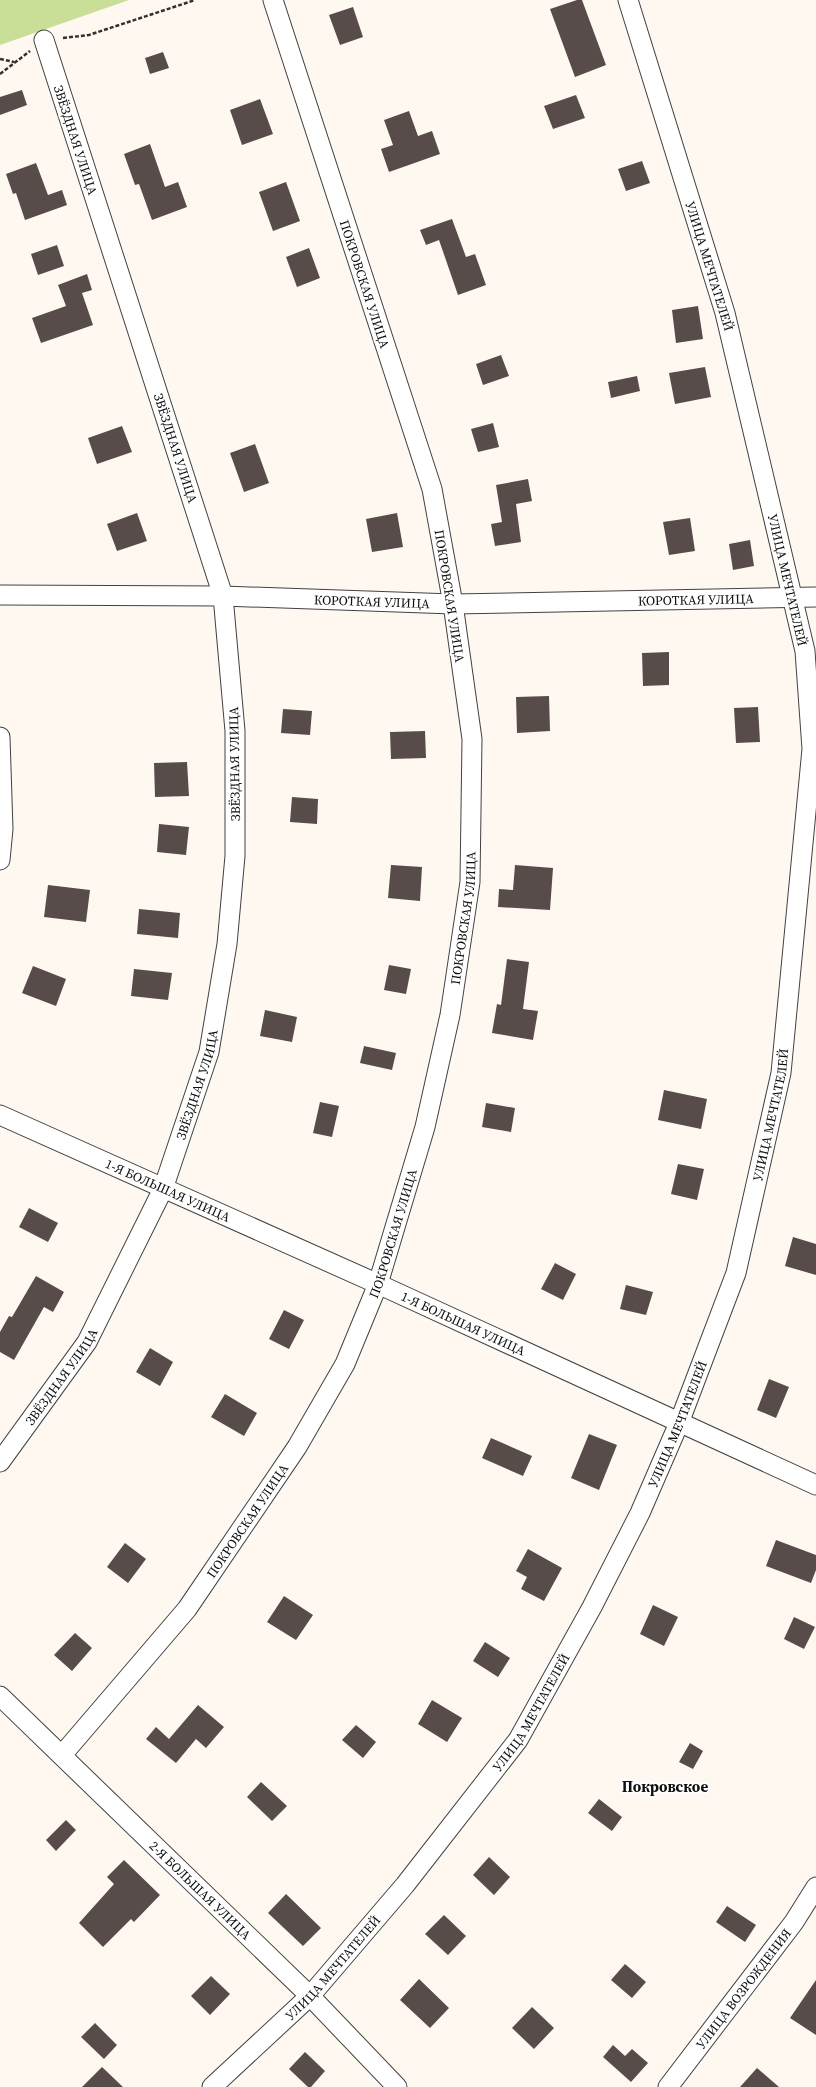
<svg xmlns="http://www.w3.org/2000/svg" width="816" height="2087" font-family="'Source Serif 4',serif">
  <rect width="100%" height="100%" fill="#fff8f1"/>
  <path fill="#c9de96" d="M 0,0 L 129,0 L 0,45 Z"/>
  <path fill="#584c4b" d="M 577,0 L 582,0 L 606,65 L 575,77 L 550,9 Z
    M 353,7 L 363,37 L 340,45 L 329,15 Z
    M 163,52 L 169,68 L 150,74 L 145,58 Z
    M 22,90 L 27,105 L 0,115 L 0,97 Z
    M 576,95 L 585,118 L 553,129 L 544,106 Z
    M 260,99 L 273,134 L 242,145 L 230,110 Z
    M 409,111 L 418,136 L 432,131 L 440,154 L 389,172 L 381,149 L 393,145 L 384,120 Z
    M 150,144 L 165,187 L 178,182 L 187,207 L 152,220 L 139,184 L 135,185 L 124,154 Z
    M 642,161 L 650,183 L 626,191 L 618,169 Z
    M 36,163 L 48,195 L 62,190 L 67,205 L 25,220 L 16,193 L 13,194 L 6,174 Z
    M 286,182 L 300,221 L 273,231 L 259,192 Z
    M 452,219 L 466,257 L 475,254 L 486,285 L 458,295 L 439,240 L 426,245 L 420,230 Z
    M 57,245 L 64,266 L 38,275 L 31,254 Z
    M 309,248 L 320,278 L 297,287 L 286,257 Z
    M 87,274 L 92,290 L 82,293 L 93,325 L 41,343 L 32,318 L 66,306 L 58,285 Z
    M 698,306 L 703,339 L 676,343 L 672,310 Z
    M 501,355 L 509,376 L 483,385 L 476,364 Z
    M 705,367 L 711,397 L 675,404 L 669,373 Z
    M 637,376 L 640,391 L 611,398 L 608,382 Z
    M 493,423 L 499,447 L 478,452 L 471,429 Z
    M 122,426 L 132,452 L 97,464 L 88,438 Z
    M 255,444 L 269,483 L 244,492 L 230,453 Z
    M 528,479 L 532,501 L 516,504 L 521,542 L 495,546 L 491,524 L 502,522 L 496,485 Z
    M 137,513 L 147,541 L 117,551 L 107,524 Z
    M 397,513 L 403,547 L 372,552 L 366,519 Z
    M 690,518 L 695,551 L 669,555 L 663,522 Z
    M 750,540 L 754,566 L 733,570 L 729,544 Z
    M 669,652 L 669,685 L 643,686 L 642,653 Z
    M 549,696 L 550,731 L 517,733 L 516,697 Z
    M 758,707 L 760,742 L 736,743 L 734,708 Z
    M 283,709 L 312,711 L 310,735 L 281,733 Z
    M 425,731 L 426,758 L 391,759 L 390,732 Z
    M 187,762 L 189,796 L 155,797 L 154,763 Z
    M 292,797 L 318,799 L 317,824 L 290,822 Z
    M 159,824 L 189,827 L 186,855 L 157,852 Z
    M 391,865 L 422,867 L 420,901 L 388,898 Z
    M 515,865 L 553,868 L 550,910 L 498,907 L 499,889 L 513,890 Z
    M 48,885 L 90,890 L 86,922 L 44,917 Z
    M 139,909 L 180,913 L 178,938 L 137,934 Z
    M 507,959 L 529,962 L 523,1009 L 538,1011 L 533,1040 L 492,1033 L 497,1004 L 501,1005 Z
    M 389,965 L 411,969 L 406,994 L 384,990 Z
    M 33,966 L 66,979 L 56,1006 L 22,993 Z
    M 134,969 L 172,973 L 168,1000 L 131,996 Z
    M 265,1010 L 297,1017 L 292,1042 L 260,1036 Z
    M 364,1046 L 396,1053 L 392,1070 L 360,1063 Z
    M 664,1090 L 707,1099 L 701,1129 L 658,1120 Z
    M 320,1102 L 339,1106 L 332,1137 L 313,1133 Z
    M 486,1103 L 515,1108 L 511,1132 L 482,1127 Z
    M 678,1164 L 704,1169 L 697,1200 L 671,1194 Z
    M 29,1208 L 58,1223 L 48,1242 L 19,1227 Z
    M 793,1237 L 816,1244 L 816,1275 L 785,1266 Z
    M 555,1263 L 576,1274 L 563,1300 L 541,1289 Z
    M 36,1276 L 64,1292 L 53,1312 L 44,1307 L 14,1360 L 0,1352 L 0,1332 L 9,1316 L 12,1317 Z
    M 626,1285 L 653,1292 L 646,1315 L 620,1309 Z
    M 284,1310 L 304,1320 L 289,1349 L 269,1339 Z
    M 150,1348 L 173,1362 L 160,1386 L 136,1372 Z
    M 769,1379 L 789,1387 L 776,1418 L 757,1410 Z
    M 225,1394 L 257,1413 L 244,1436 L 211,1417 Z
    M 589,1434 L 617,1445 L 599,1490 L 571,1478 Z
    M 491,1438 L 532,1456 L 523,1476 L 482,1458 Z
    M 776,1540 L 816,1555 L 816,1570 L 811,1583 L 766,1566 Z
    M 125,1543 L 146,1559 L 128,1583 L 107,1567 Z
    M 528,1549 L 562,1568 L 544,1601 L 521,1589 L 527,1577 L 516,1571 Z
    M 284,1596 L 313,1615 L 296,1640 L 267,1622 Z
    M 653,1605 L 678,1617 L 664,1646 L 640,1634 Z
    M 794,1617 L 815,1627 L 804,1649 L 784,1639 Z
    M 75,1633 L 92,1648 L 72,1671 L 54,1655 Z
    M 485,1642 L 510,1658 L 498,1677 L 473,1661 Z
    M 432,1700 L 462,1718 L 447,1742 L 418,1724 Z
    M 198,1705 L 224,1727 L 206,1748 L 196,1739 L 176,1763 L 146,1739 L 156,1727 L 169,1739 Z
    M 356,1725 L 376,1742 L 363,1758 L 342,1740 Z
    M 690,1743 L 703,1751 L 693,1769 L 679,1762 Z
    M 261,1782 L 287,1806 L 272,1821 L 247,1797 Z
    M 599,1799 L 622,1817 L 612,1831 L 588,1813 Z
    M 66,1820 L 76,1830 L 56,1851 L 46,1840 Z
    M 489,1857 L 510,1877 L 494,1895 L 473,1875 Z
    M 124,1860 L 160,1895 L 134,1922 L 131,1919 L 103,1947 L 79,1923 L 114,1884 L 107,1877 Z
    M 286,1894 L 321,1928 L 303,1946 L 268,1913 Z
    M 727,1906 L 756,1925 L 745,1942 L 716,1922 Z
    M 444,1915 L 466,1936 L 448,1955 L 425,1934 Z
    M 625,1964 L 646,1982 L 632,1998 L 611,1980 Z
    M 211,1976 L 230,1994 L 210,2015 L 191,1996 Z
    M 419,1979 L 449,2008 L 430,2028 L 400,2000 Z
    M 816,1980 L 816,2035 L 790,2018 Z
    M 532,2007 L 554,2028 L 534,2049 L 512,2028 Z
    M 95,2023 L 117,2045 L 104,2059 L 81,2037 Z
    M 613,2045 L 625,2056 L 632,2049 L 648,2063 L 631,2082 L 603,2057 Z
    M 305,2052 L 325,2071 L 311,2087 L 308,2087 L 289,2069 Z
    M 102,2067 L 123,2087 L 82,2087 Z
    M 757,2068 L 779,2087 L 740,2087 Z"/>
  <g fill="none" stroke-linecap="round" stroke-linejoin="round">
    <defs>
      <g id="street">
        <path id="s1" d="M 0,595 L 223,596 L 453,604 L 816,597"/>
        <path d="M 0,737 L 3,829 L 0,860"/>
        <path id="s2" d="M 0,1115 L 378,1284 L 816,1485"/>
        <path id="s3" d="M 0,1462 L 87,1342 L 163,1189 L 209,1052 L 227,944 L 235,856 L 235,731 L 223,596 L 44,40"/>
        <path id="s4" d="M 0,1696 L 310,1996 L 397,2087"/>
        <path id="s5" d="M 62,1755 L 187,1609 L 297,1447 L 345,1364 L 378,1284 L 425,1127 L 450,1015 L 470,882 L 472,739 L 453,604 L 432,489 L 273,0"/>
        <path id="s6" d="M 212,2087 L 310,1996 L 405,1885 L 518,1740 L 592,1607 L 640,1513 L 679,1423 L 736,1273 L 781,1073 L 812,749 L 805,651 L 725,313 L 628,0"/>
        <path id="s7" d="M 668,2087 L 794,1922 L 816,1887"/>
      </g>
    </defs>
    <use href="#street" stroke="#424242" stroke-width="21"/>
    <path stroke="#313131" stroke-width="2.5" stroke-dasharray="4 2" stroke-linecap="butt" d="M 63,38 L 89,35 L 195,0
      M 0,59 L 14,62
      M 0,74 L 30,51"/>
    <use href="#street" stroke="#fff" stroke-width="19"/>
  </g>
  <g text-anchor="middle" stroke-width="4" stroke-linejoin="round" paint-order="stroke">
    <g font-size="13" fill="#0f0f0f" stroke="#fff">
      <text transform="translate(76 140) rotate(72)" y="5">ЗВЁЗДНАЯ УЛИЦА</text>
      <text transform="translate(710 266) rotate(73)" y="5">УЛИЦА МЕЧТАТЕЛЕЙ</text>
      <text transform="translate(365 284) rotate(72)" y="5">ПОКРОВСКАЯ УЛИЦА</text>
      <text transform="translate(176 448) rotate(72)" y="5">ЗВЁЗДНАЯ УЛИЦА</text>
      <text transform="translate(788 580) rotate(77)" y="5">УЛИЦА МЕЧТАТЕЛЕЙ</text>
      <text transform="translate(450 596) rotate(81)" y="5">ПОКРОВСКАЯ УЛИЦА</text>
      <text dy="5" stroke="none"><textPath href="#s1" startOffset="696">КОРОТКАЯ УЛИЦА</textPath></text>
      <text dy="5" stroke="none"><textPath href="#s1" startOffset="372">КОРОТКАЯ УЛИЦА</textPath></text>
      <text transform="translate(234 764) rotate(-91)" y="5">ЗВЁЗДНАЯ УЛИЦА</text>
      <text dy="5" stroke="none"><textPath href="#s5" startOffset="947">ПОКРОВСКАЯ УЛИЦА</textPath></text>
      <text dy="5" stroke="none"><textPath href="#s3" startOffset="429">ЗВЁЗДНАЯ УЛИЦА</textPath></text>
      <text dy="5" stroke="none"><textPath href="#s6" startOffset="1142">УЛИЦА МЕЧТАТЕЛЕЙ</textPath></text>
      <text dy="5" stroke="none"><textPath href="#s2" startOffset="184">1-Я БОЛЬШАЯ УЛИЦА</textPath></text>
      <text dy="5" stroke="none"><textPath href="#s5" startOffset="623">ПОКРОВСКАЯ УЛИЦА</textPath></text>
      <text dy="5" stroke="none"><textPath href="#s2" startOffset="508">1-Я БОЛЬШАЯ УЛИЦА</textPath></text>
      <text dy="5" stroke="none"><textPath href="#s3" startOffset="105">ЗВЁЗДНАЯ УЛИЦА</textPath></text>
      <text dy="5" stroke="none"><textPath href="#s6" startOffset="818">УЛИЦА МЕЧТАТЕЛЕЙ</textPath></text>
      <text dy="5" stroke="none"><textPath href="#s5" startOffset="299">ПОКРОВСКАЯ УЛИЦА</textPath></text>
      <text dy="5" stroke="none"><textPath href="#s6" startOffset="494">УЛИЦА МЕЧТАТЕЛЕЙ</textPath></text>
      <text dy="5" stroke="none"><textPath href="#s4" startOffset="279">2-Я БОЛЬШАЯ УЛИЦА</textPath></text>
      <text dy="5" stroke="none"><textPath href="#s6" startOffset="170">УЛИЦА МЕЧТАТЕЛЕЙ</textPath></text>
      <text dy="5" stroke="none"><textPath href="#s7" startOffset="124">УЛИЦА ВОЗРОЖДЕНИЯ</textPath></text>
    </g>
    <g font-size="15" font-weight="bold" fill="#0f0f0f" stroke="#fff">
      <text x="665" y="1792">Покровское</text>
    </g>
  </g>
</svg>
